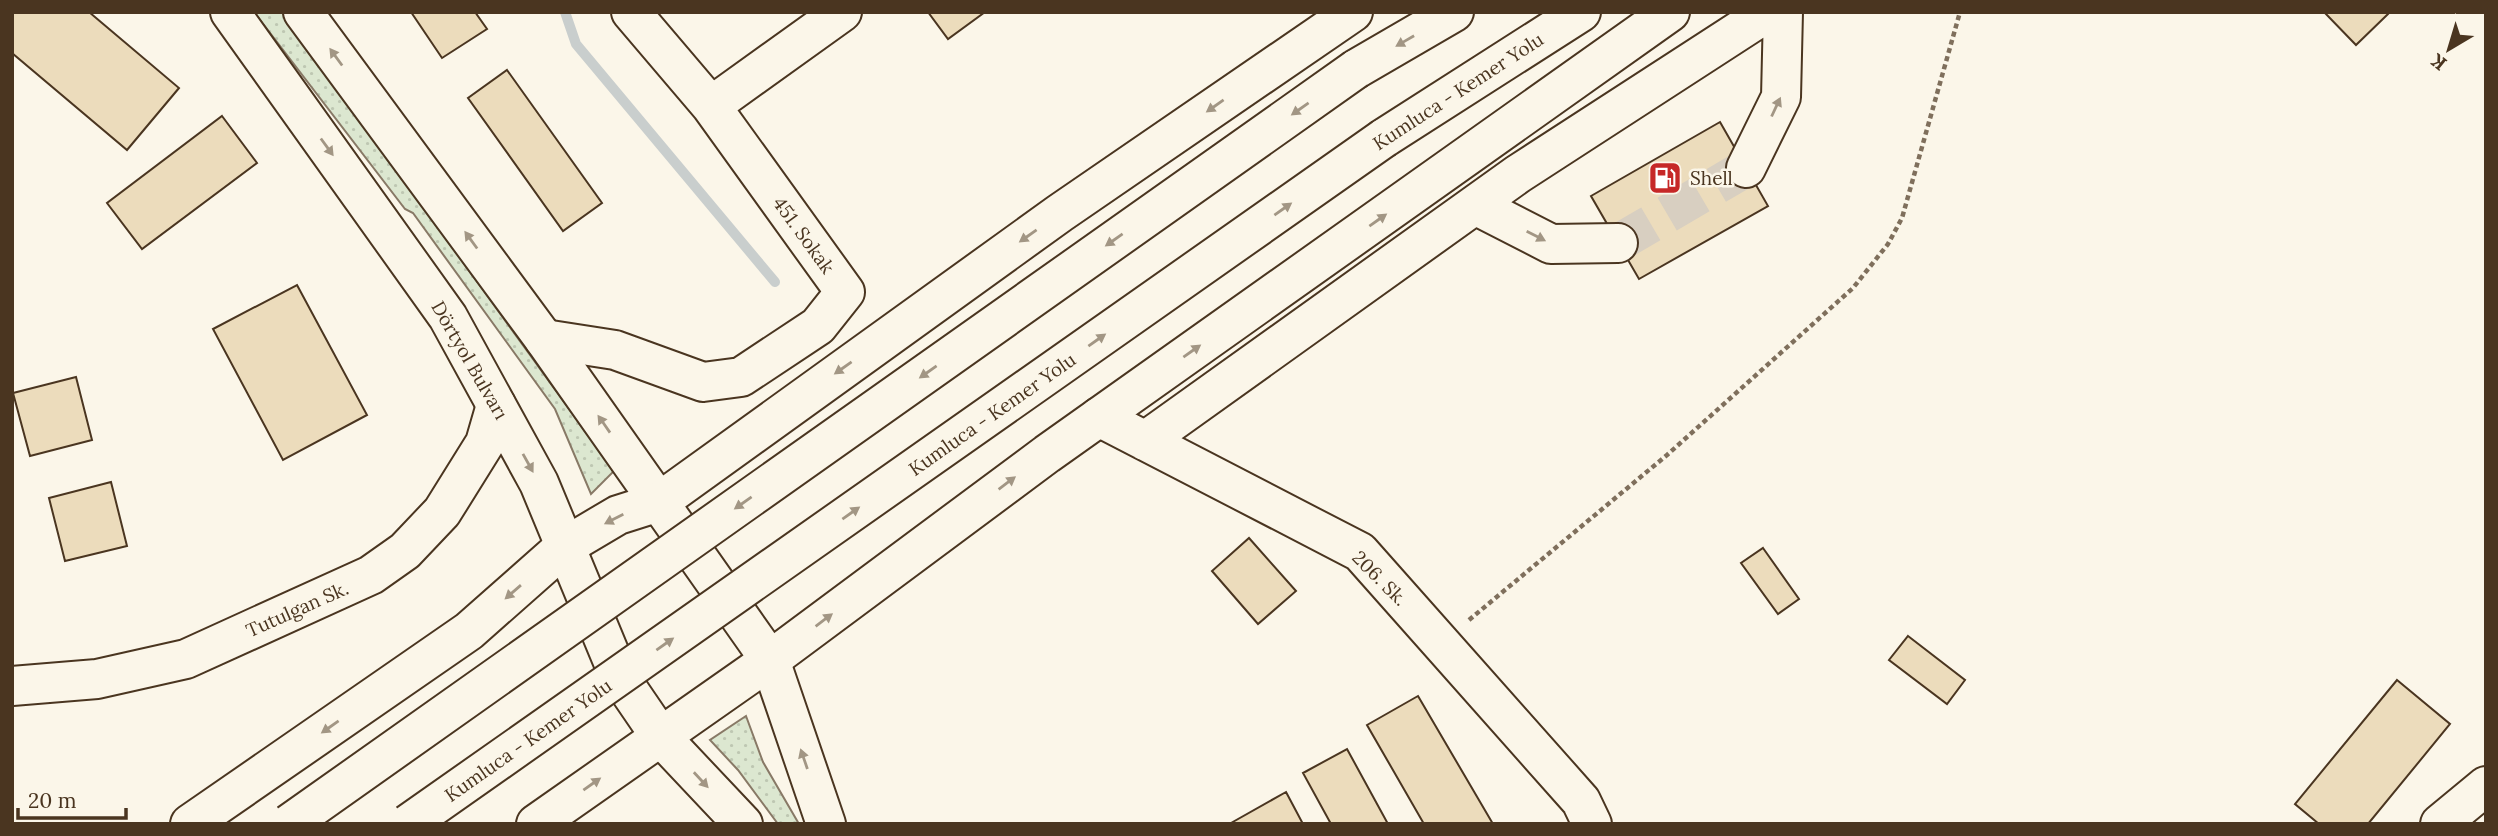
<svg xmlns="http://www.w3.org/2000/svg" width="2498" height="836" font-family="Lora,serif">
  <defs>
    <pattern id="grass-dots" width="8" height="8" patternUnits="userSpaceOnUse" patternTransform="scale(1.75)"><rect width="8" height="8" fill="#dce7d0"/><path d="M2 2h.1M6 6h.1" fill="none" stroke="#bec7b2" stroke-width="1.8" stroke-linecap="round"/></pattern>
  </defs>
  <rect width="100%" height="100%" fill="#fbf6e9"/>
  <path fill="url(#grass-dots)" stroke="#887966" stroke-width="2" d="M 254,12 L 282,12 L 614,471 L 591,494 L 555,409 L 413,213 L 405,209 Z
    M 746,716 L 763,762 L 799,824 L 778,824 L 738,770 L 710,740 Z"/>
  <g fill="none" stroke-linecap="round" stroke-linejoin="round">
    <path stroke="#c9cecd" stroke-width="10" d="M 565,12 L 576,44 L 775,282"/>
  </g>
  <path fill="#ecdcbc" stroke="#4a3520" stroke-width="2" d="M 12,12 L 89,12 L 179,88 L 127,150 L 12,53 Z
    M 411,12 L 475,12 L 487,29 L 442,58 Z
    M 928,12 L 985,12 L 948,39 Z
    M 2324,12 L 2387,12 L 2388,14 L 2356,45 Z
    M 507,70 L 602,203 L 563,231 L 468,98 Z
    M 222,116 L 257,163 L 142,249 L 107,203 Z
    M 1720,122 L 1768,206 L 1639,279 L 1591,196 Z
    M 297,285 L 367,415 L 283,460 L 213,329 Z
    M 76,377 L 92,440 L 30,456 L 13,393 Z
    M 111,482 L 127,546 L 65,561 L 49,498 Z
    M 1249,538 L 1296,591 L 1258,624 L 1212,571 Z
    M 1763,548 L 1799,599 L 1778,614 L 1741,563 Z
    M 1908,636 L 1965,680 L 1947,704 L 1889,660 Z
    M 2397,680 L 2450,724 L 2368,824 L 2319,824 L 2295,804 Z
    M 1418,696 L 1493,824 L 1424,824 L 1367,725 Z
    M 1347,749 L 1388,824 L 1331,824 L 1303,773 Z
    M 1286,792 L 1303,824 L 1231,824 L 1231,823 Z"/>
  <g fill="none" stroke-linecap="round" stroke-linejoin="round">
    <path stroke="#d8cfc1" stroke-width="38" stroke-dasharray="38 19" stroke-linecap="butt" d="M 1618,243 L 1746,168"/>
    <defs>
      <path id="minor" d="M 711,106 L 842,12
        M 1746,168 L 1781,97 L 1783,12
        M 1475,205 L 1551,244 L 1618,243
        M 544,339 L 615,350 L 703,382 L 741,377 L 818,326 L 845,292 L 711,106 L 631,12
        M 1099,417 L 1360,552 L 1581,801 L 1592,824
        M 1145,441 L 1518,174 L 1768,12
        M 770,660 L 826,824
        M 12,686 L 97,679 L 186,659 L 371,575 L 405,551 L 442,512 L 485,443 L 496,405
        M 660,736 L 743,824
        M 2440,824 L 2486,786"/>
      <path id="major" d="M 230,12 L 448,317 L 539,483 L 619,676 L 660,736
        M 303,12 L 544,339 L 770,660"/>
      <path id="highway" d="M 1356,69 L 1454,12
        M 1384,138 L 1581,12
        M 190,824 L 469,631 L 564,547 L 618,515 L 659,502 L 1060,213 L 1353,12
        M 536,824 L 770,660 L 1047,454 L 1670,12"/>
    </defs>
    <use href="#minor" stroke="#4a3520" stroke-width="42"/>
    <use href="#major" stroke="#4a3520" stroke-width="42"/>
    <use href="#highway" stroke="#4a3520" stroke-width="42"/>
    <path stroke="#7f6f5c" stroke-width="4.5" stroke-dasharray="5 3.5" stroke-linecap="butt" d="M 1469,620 L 1667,455 L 1853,288 L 1888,244 L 1902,218 L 1960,12"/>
    <use href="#minor" stroke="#fbf6e9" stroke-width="38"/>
    <use href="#major" stroke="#fbf6e9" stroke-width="38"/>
    <use href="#highway" stroke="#fbf6e9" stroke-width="38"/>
    <defs>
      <path id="highway-bridge" d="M 289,824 L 1356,69
        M 408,824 L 1384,138"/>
    </defs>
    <use href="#highway-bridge" stroke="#4a3520" stroke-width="42" stroke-linecap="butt"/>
    <use href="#highway-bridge" stroke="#fbf6e9" stroke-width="38"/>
  </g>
  <defs><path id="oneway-solid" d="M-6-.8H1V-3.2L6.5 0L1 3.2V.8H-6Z" transform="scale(1.75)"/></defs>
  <g fill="#a29684">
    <use href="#oneway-solid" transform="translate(1405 41) rotate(150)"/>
    <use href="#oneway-solid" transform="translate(336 57) rotate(-126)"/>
    <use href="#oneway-solid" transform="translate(1215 106) rotate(145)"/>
    <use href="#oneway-solid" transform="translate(1776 107) rotate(-65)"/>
    <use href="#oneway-solid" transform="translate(1300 109) rotate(145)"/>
    <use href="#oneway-solid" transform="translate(327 147) rotate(54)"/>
    <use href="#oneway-solid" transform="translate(1283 209) rotate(-35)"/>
    <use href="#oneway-solid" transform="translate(1378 220) rotate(-35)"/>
    <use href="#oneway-solid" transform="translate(1028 236) rotate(145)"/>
    <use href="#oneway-solid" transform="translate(1536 236) rotate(27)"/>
    <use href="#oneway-solid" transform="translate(471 240) rotate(-126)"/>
    <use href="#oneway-solid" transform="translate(1114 240) rotate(145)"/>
    <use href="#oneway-solid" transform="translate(1097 340) rotate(-35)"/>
    <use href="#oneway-solid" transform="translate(1192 351) rotate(-35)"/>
    <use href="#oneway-solid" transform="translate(843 368) rotate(145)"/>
    <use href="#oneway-solid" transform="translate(928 372) rotate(145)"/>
    <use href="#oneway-solid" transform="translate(604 424) rotate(-125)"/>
    <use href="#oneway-solid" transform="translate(528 463) rotate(61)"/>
    <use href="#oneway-solid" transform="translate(1007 483) rotate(-37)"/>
    <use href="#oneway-solid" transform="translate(743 503) rotate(145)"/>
    <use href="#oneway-solid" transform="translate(851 513) rotate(-35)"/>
    <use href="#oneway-solid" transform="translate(614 519) rotate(153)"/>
    <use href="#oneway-solid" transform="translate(513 592) rotate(139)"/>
    <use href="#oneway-solid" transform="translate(824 620) rotate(-37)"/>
    <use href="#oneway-solid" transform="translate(665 644) rotate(-35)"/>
    <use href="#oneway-solid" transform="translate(330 727) rotate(145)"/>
    <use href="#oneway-solid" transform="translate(804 759) rotate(-109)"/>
    <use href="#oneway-solid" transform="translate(701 780) rotate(47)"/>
    <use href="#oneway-solid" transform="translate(592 784) rotate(-35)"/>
  </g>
  <defs>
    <symbol id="fuel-square" viewBox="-11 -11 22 22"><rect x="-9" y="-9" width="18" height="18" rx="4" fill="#c62828" stroke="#fbf6e9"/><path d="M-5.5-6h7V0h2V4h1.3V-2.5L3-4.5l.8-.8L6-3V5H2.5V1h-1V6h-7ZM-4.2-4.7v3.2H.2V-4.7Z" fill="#fff"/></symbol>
  </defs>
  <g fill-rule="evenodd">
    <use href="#fuel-square" x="1646" y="159" width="38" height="38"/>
  </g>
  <g text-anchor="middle" stroke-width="5" stroke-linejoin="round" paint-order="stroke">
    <g font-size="19" fill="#4a3520" stroke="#fbf6e9">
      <text transform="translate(1458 91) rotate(-33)" y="7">Kumluca - Kemer Yolu</text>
      <text transform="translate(804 235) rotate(54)" y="7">451. Sokak</text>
      <text transform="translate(470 360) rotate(60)" y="7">Dörtyol Bulvarı</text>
      <text transform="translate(992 414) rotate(-35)" y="7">Kumluca - Kemer Yolu</text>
      <text transform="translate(1380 578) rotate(45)" y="7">206. Sk.</text>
      <text transform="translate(297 609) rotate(-24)" y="7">Tutulgan Sk.</text>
      <text transform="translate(528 740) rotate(-35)" y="7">Kumluca - Kemer Yolu</text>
    </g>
    <g font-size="19" fill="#4a3520" stroke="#fbf6e9" text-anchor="start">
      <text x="1690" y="185">Shell</text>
    </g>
  </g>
  <rect width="2498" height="836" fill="none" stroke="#4a3520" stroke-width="28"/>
  <g transform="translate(2449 49) rotate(218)" stroke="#fbf6e9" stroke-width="5" paint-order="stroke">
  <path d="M0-5L12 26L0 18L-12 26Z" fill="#4a3520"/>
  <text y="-10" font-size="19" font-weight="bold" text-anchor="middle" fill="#4a3520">K</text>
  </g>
  <path d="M18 808v10h108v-10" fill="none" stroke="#4a3520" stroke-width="3.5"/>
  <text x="28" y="808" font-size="21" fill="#4a3520" stroke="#fbf6e9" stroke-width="5" paint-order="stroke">20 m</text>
</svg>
